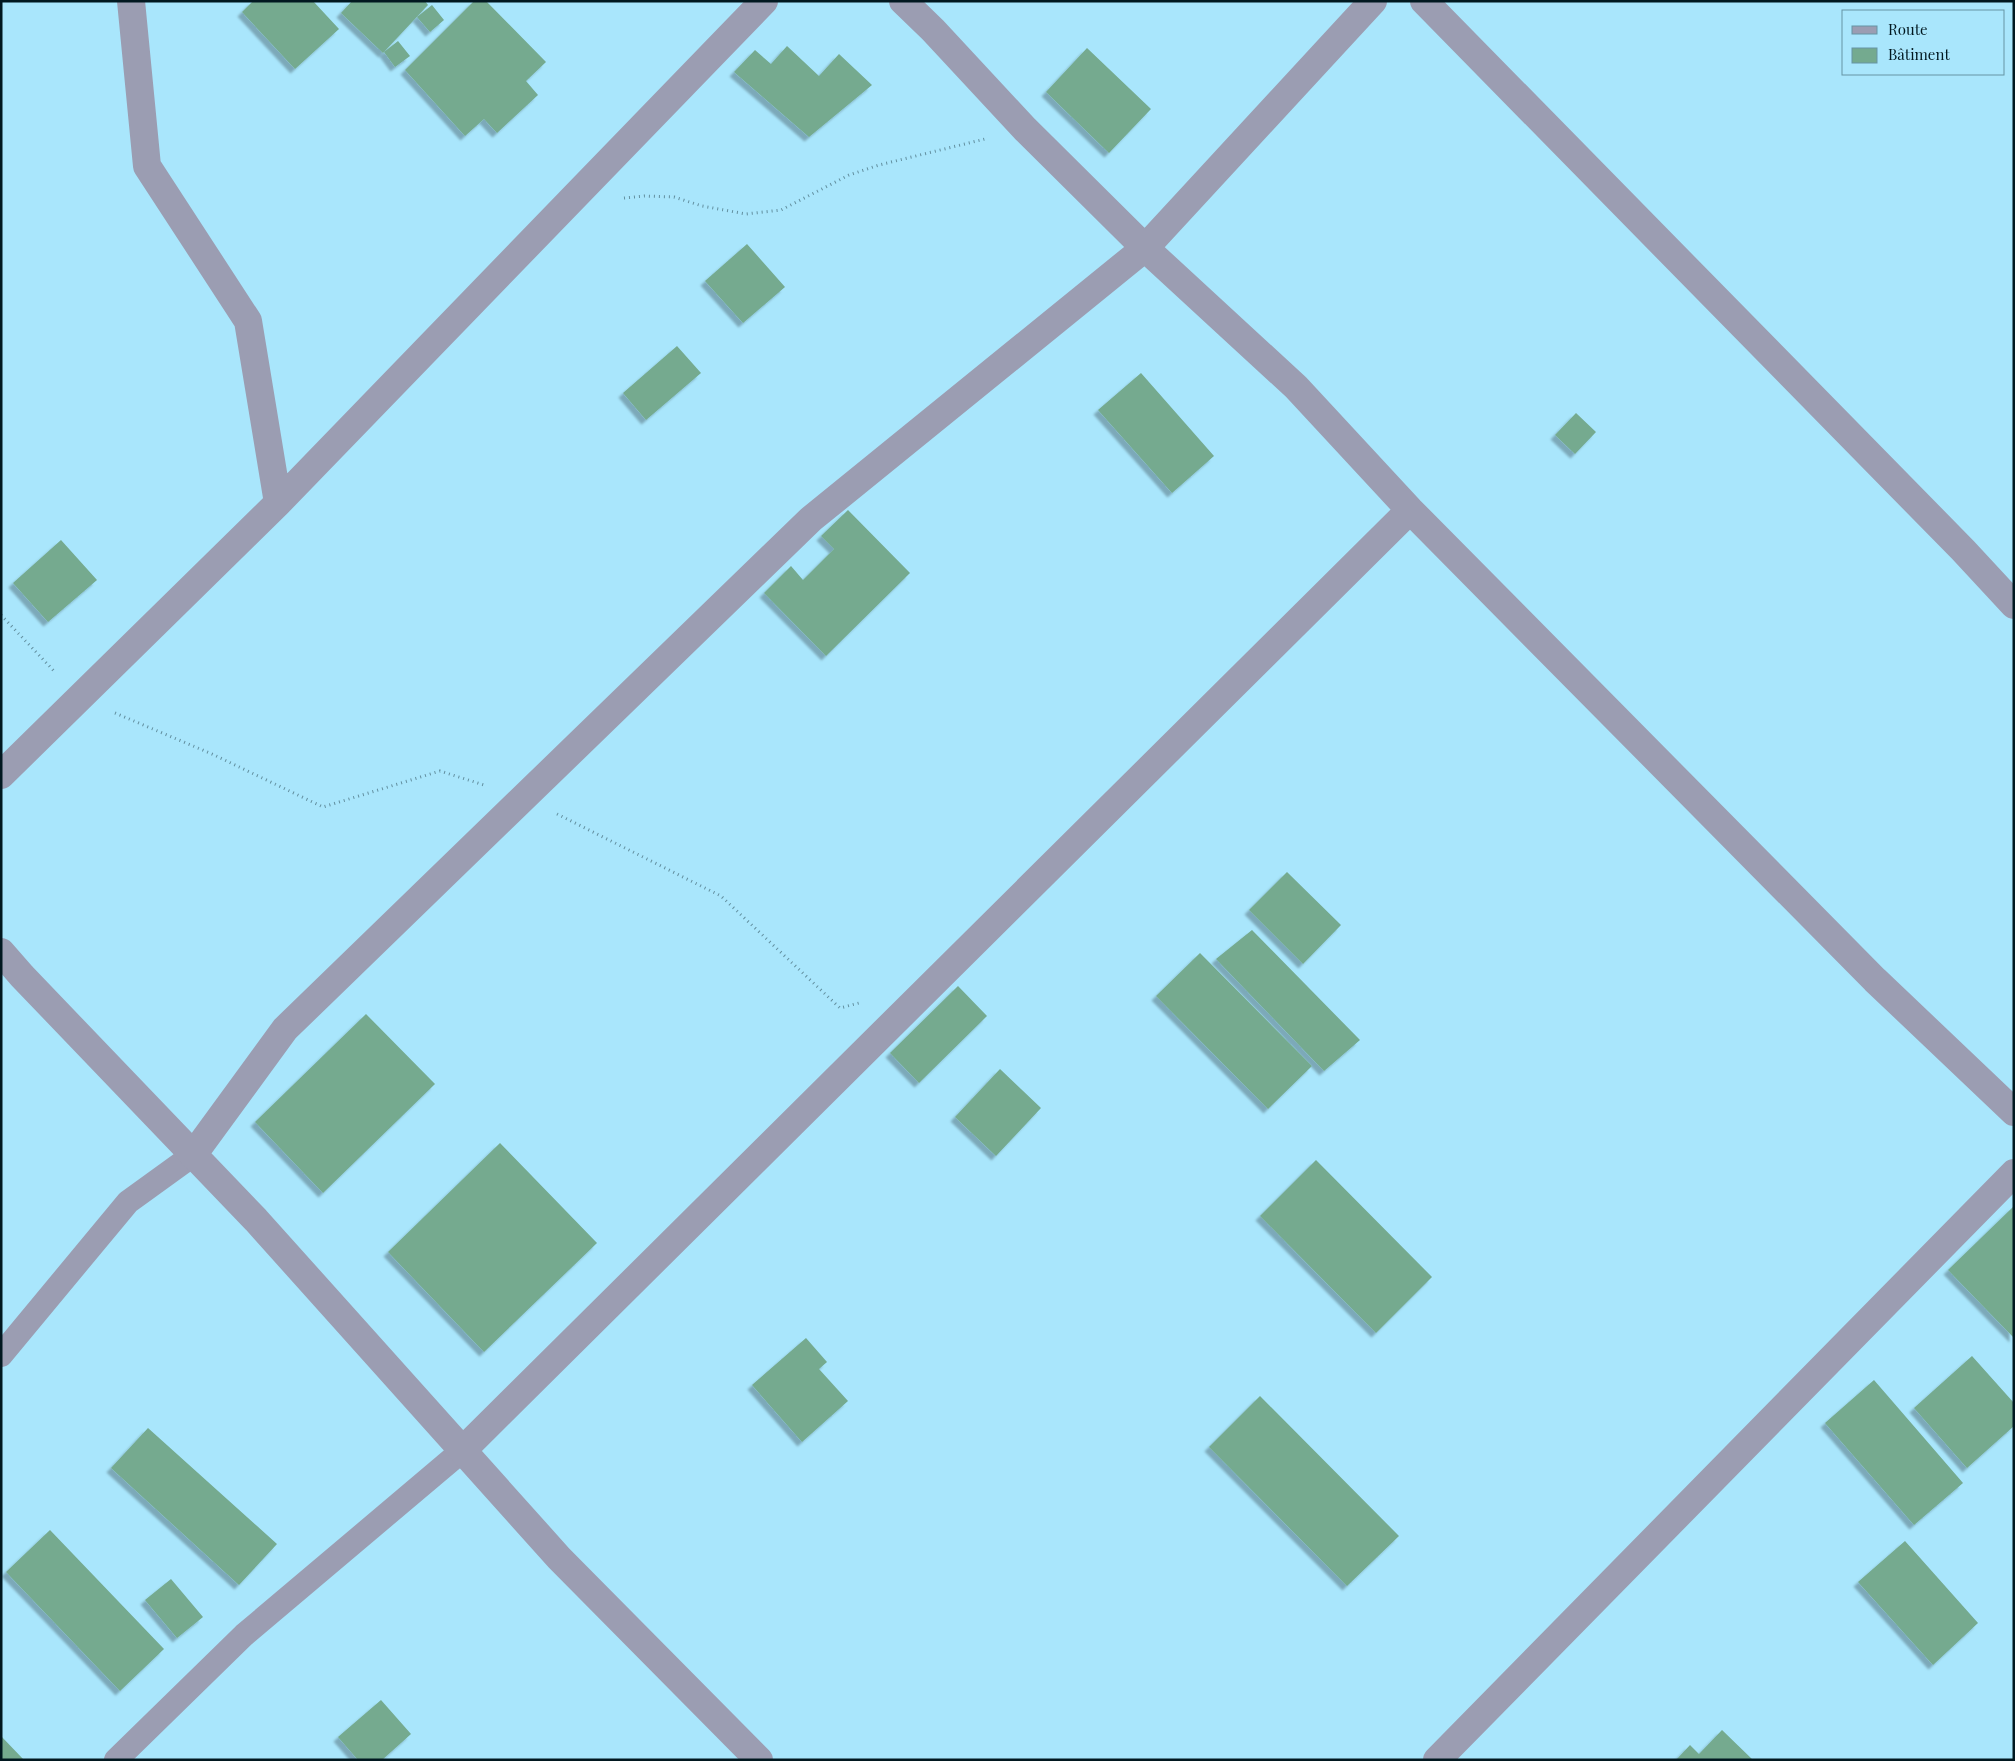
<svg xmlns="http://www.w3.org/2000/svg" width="2015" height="1761" font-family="'Playfair Display',serif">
  <defs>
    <filter id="shadow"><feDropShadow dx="-4.5" dy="4.5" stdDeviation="1" flood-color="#0004"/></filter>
  </defs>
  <rect width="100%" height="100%" fill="#a9e6fc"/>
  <path fill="#74aa8f" filter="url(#shadow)" d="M 253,1 L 313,1 L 339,29 L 295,69 L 242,12 Z
    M 352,1 L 425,1 L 428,5 L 383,53 L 341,13 Z
    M 474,1 L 486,1 L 546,62 L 526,81 L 538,95 L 497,133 L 484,119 L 465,136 L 405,70 Z
    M 432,5 L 444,20 L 430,32 L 417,17 Z
    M 398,41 L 410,56 L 395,67 L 384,52 Z
    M 787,46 L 819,76 L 839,54 L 872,85 L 809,137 L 734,72 L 755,50 L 771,64 Z
    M 1087,48 L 1151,109 L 1109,153 L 1046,92 Z
    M 747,244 L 785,287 L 743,323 L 705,281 Z
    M 677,346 L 701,373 L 646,420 L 623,393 Z
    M 1141,373 L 1214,456 L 1172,493 L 1098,410 Z
    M 1576,413 L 1596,432 L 1575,454 L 1555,435 Z
    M 848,510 L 910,573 L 826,656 L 764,593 L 791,566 L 803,580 L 834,549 L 821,536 Z
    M 61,540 L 97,580 L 48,622 L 13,583 Z
    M 1287,872 L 1341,925 L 1303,964 L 1249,910 Z
    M 1252,930 L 1360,1040 L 1324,1071 L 1216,959 Z
    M 1200,953 L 1312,1066 L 1268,1109 L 1156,996 Z
    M 958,986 L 987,1016 L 919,1083 L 890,1053 Z
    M 366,1014 L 435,1084 L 323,1193 L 255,1122 Z
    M 1000,1069 L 1041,1108 L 996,1156 L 955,1117 Z
    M 500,1143 L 597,1243 L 484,1352 L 388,1252 Z
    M 1316,1160 L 1432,1277 L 1376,1333 L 1260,1216 Z
    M 2014,1206 L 2014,1338 L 1948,1270 Z
    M 806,1338 L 827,1362 L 819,1369 L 848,1401 L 802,1442 L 752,1385 Z
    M 1972,1356 L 2014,1403 L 2014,1426 L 1967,1468 L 1914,1408 Z
    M 1874,1380 L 1963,1483 L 1914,1525 L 1825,1423 Z
    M 1260,1396 L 1399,1536 L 1347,1586 L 1209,1447 Z
    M 148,1428 L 277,1544 L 239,1585 L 111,1468 Z
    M 50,1530 L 164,1649 L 120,1691 L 6,1572 Z
    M 1905,1541 L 1978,1623 L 1933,1665 L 1858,1582 Z
    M 171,1579 L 203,1617 L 177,1638 L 145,1600 Z
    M 381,1700 L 411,1734 L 382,1760 L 358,1760 L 338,1737 Z
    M 1722,1730 L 1753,1760 L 1676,1760 L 1690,1745 L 1699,1754 Z
    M 1,1736 L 24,1760 L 1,1760 Z"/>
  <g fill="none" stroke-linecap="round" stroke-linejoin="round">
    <path stroke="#628f9f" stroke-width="3" stroke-dasharray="1 4" stroke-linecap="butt" d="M 624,198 L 644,196 L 674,197 L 702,206 L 746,214 L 781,210 L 849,175 L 879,165 L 985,139
      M 1,615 L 54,671
      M 115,713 L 212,754 L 323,807 L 440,771 L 484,785
      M 557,814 L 721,896 L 840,1008 L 859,1003"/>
    <path stroke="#9b9db2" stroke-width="24" d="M 1,1355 L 128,1202 L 193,1155
      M 116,1760 L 244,1635 L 463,1450"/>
    <path stroke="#9b9db2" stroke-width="28" d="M 131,1 L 147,166 L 248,321 L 278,503
      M 903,1 L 933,30 L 1025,129 L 1145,248 L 1296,387 L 1410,510 L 1875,980 L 2014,1112
      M 1424,1 L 1963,550 L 2014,605
      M 1,775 L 278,503 L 764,1
      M 1,952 L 22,976 L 256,1220 L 559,1558 L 759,1760
      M 193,1155 L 285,1029 L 811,519 L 1145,248 L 1373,1
      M 463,1450 L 1410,510
      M 1437,1760 L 2014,1173"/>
  </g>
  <rect width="2015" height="1761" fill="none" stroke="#011820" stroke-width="5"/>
  <rect x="1842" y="10" width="162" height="65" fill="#a9e6fc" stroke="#6694a4"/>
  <rect x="1852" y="26" width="25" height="8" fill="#9b9db2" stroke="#6694a4"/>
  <text x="1888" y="35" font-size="15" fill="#011820">Route</text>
  <rect x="1852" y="48" width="25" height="15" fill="#74aa8f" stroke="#6694a4"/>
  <text x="1888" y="60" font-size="15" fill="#011820">Bâtiment</text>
</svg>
